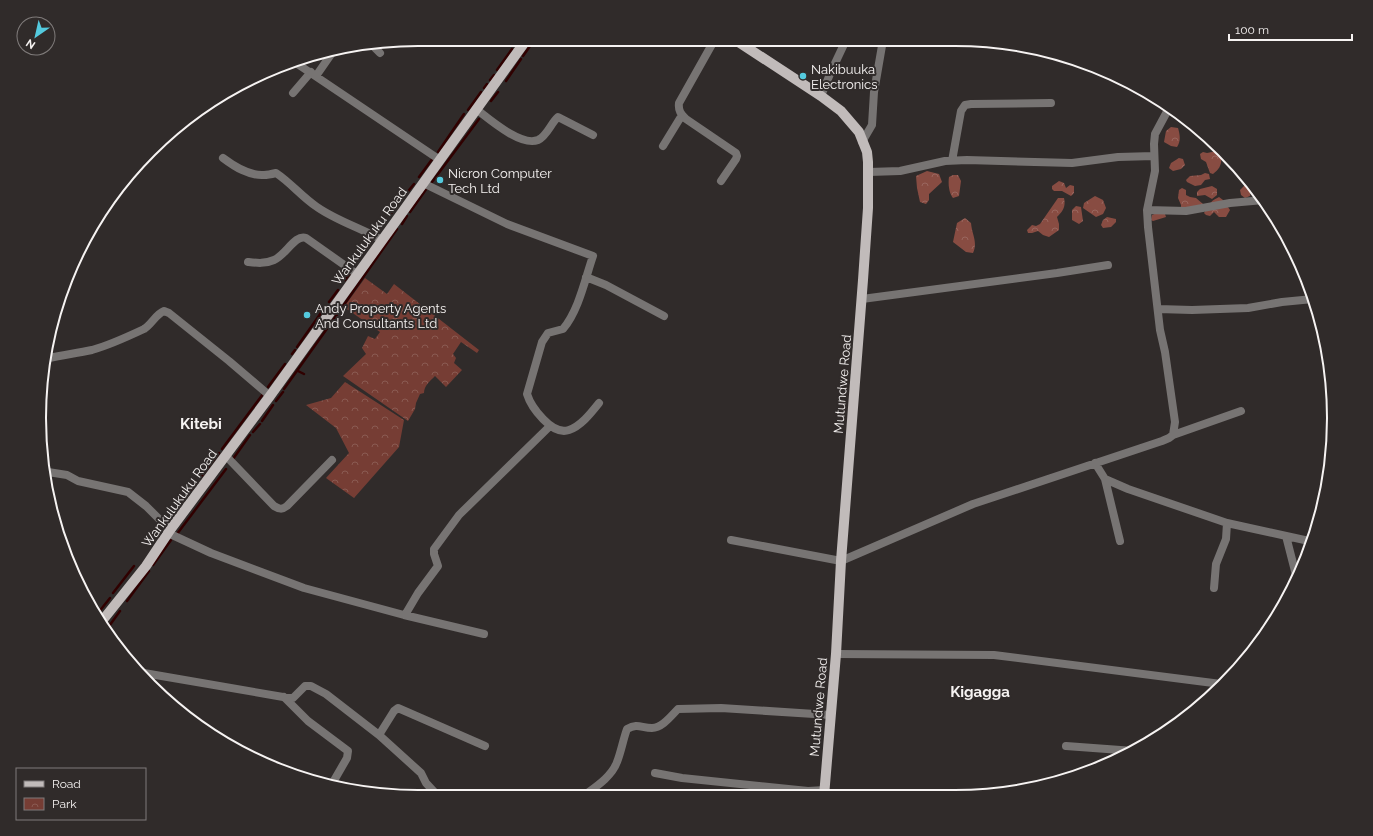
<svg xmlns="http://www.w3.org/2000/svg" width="1373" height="836" font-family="Raleway,sans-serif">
  <defs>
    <pattern id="forest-crowns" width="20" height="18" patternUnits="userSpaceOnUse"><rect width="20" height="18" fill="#884c42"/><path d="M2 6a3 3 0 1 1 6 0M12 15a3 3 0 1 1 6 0" fill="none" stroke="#99665e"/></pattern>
    <pattern id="park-crowns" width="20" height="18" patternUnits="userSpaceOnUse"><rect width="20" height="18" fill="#763d34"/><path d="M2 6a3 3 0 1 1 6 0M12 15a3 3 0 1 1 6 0" fill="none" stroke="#8a5a52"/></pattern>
  </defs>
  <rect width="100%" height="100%" fill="#302b2a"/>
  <path fill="url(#forest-crowns)" d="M 1171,127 L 1178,128 C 1180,135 1181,141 1177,147 L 1171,146 L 1164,142 L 1166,131 Z
    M 1217,151 L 1221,156 C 1222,164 1220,169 1213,174 L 1210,173 L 1206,162 L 1201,159 L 1200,154 L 1203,152 L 1207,153 Z
    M 1179,158 L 1183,159 L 1185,165 L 1181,169 L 1173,171 L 1169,168 L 1171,163 Z
    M 927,171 L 939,174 L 942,182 L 929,194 L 929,200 L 926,204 L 920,202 L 917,188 L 916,176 Z
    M 1205,173 L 1209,174 L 1210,179 L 1205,180 L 1201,185 L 1195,186 L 1187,182 L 1186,180 L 1190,176 L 1201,175 Z
    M 953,175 L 958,175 L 961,181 L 959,196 L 953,198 C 949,193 948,184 949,177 Z
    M 1059,181 L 1064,183 L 1066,188 L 1070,185 L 1074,186 L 1074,193 L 1071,196 L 1062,191 L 1054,191 L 1052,189 L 1052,186 Z
    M 1247,185 L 1251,188 L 1250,196 L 1245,198 L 1241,195 L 1240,190 L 1244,186 Z
    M 1212,186 L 1217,189 L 1217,195 L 1212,199 L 1205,195 L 1197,196 L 1197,192 L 1200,189 Z
    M 1182,188 L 1186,190 L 1186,195 L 1190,197 L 1196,198 L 1203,204 L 1203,210 L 1181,207 L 1181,205 L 1178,198 L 1179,190 Z
    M 1095,196 L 1103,200 L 1106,208 L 1103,214 L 1096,217 L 1083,208 L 1084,203 Z
    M 1219,197 L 1223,200 L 1230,210 L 1226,217 L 1219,217 L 1214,212 L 1210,216 L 1206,215 L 1204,213 C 1210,204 1209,202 1219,197 Z
    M 1058,198 L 1064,198 C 1066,206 1063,211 1057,217 L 1059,224 L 1059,230 L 1049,237 L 1043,235 L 1038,231 L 1032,233 L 1028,233 L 1027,230 L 1032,225 L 1036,226 L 1040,224 Z
    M 1076,206 L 1081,207 L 1083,221 L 1079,224 L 1072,220 L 1072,210 Z
    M 1157,213 L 1165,214 L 1166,217 L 1153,221 L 1151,220 L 1152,215 Z
    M 1107,217 L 1116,219 L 1116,222 L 1111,227 L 1103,228 L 1101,225 L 1103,220 Z
    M 965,218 L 971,223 C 972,235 978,242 973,253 L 966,252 L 953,242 L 957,223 Z"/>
  <path fill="url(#park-crowns)" d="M 365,278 L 387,294 L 394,284 L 479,350 L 477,353 L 461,342 L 453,354 L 456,358 L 454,363 L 462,370 L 446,387 L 435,376 C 430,381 424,386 424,393 L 420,394 L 416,403 L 415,409 L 408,421 L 343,376 L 366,354 L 362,348 L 368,336 L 375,339 L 380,332 L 344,307 Z
    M 345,382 L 404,420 L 399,447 L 354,498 L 326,478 L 349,453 L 336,428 L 306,405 L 331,398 Z"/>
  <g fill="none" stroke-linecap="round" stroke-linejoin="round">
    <path stroke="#300000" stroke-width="2.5" d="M 516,42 L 518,39
      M 523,56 L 535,39
      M 497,70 L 512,49
      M 490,80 L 494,75
      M 506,81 L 521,59
      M 484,88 L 487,84
      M 491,101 L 498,92
      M 468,110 L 481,92
      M 438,152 L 464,114
      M 419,177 L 433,158
      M 432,182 L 479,119
      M 405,195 L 414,184
      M 400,200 L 402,198
      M 410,212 L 427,188
      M 390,215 L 398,203
      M 402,224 L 407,216
      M 377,232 L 386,219
      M 353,267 L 362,251 L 373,238
      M 345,280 L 350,273
      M 329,302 L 338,290
      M 343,306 L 397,229
      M 297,347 L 323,310
      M 292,354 L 295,350
      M 298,371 L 304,374
      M 268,387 L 285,364
      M 284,389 L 341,309
      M 276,401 L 283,392
      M 262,421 L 273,405
      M 253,432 L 260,424
      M 222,449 L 263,394
      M 233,459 L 250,435
      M 200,478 L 219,453
      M 165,523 L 196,483
      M 177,534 L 226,469
      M 153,565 L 171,540
      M 113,593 L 134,566
      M 127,601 L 149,571
      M 98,613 L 110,598
      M 107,629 L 120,611"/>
    <path stroke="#777473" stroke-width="8" d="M 715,39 L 679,103 C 678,111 681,114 686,119 L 736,153 L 737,156 L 736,159 L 721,181
      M 373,46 L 380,53
      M 293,61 L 440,160
      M 316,76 L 332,53
      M 293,93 L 311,72
      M 821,96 L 830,74 L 846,40
      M 476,109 C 489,119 521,147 538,140 C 547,136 551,123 558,117 L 593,135
      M 862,142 L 872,125 L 874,92 L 883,40
      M 663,146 L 682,115
      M 223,158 C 235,167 249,176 264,175 C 268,175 272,174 276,173 C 291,183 302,197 317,207 C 337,221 361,228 382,240
      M 952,161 L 961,111 L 965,105 L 971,104 L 1051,103
      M 869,172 L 900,171 L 945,161 L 967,160 L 1072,163 L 1118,157 L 1154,156
      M 423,183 L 507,224 L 593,256 C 585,279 579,310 563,329 L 548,333 L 542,342 L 527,394 C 531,407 552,436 569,430 C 581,426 591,413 599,403
      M 1147,210 L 1186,211 L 1230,203 L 1264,200
      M 248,262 C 257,263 265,264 274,260 C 286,255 295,234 306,238 L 357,274
      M 586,277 L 606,285 L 664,316
      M 862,299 L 1057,273 L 1108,265
      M 1158,309 L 1192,310 L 1248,308 L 1282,302 L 1313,299
      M 49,358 C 63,355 78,353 92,350 C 110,345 127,337 144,329 C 152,324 156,314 164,311 L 169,313 L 229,361 L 270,396
      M 1173,435 L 1241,411
      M 226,456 L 274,506 C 279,509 282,510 287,506 L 332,460
      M 1095,463 L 1105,479 L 1120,541
      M 48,472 L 67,475 L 78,481 L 128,492 L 146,506 L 170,530
      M 1105,479 L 1128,489 L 1227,523 L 1309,541
      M 168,533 L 211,553 L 304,588 L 404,615 L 484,634
      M 1286,536 L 1297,579
      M 731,540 L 841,561 L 973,504 L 1162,441 L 1169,438 L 1173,435 L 1175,422 L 1165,352 L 1160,330 L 1148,227 L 1147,210 L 1155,171 L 1154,144 L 1155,134 L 1170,106
      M 1214,588 L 1216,564 L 1226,539 L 1227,523
      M 405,615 L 418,593 L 438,566 L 434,554 L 434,549 L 459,515 L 550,426
      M 1262,637 L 1264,630 L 1269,630
      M 836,654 L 994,655 L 1221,684
      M 144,673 L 289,698 L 293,698 L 305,686 L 311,686 L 326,694 L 379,735 L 421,773 L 426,783 L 438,796
      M 284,697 L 308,721 L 348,751 L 347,758 L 332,784
      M 379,735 L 394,711 L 398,708 L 485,746
      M 1066,746 L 1134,751
      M 655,773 L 682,778 L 808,791 L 825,790
      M 586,794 C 597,786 612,776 617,762 C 621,752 623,740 627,729 C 638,723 641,728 652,728 C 662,728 671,716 678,709 L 721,708 L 830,715"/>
    <path stroke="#c1bbba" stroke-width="10" d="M 734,39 L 821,96 L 841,111 L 859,132 L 867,152 L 868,162 L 868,208 L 863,280 L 841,561 L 836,654 L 824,796
      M 102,621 L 146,566 L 170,530 L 270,396 L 527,39"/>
  </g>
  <g fill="#54cade" stroke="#302b2a" stroke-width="1.5">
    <circle cx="803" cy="76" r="4"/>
    <circle cx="440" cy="180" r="4"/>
    <circle cx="307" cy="315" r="4"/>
  </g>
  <g text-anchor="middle" stroke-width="4" stroke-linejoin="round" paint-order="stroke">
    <g font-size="13" fill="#f6f3f2" stroke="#302b2a" text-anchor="start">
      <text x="811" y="74">Nakibuuka<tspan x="811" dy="15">Electronics</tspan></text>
      <text x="448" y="178">Nicron Computer<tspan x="448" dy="15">Tech Ltd</tspan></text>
      <text x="315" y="313">Andy Property Agents<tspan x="315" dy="15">And Consultants Ltd</tspan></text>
    </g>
    <g font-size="13" fill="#f6f3f2" stroke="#302b2a">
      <text transform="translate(369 236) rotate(-54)" y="5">Wankulukuku Road</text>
      <text transform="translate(842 384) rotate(-85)" y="5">Mutundwe Road</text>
      <text transform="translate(179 498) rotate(-54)" y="5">Wankulukuku Road</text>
      <text transform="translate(818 707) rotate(-85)" y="5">Mutundwe Road</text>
    </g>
    <g font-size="15" font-weight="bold" fill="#f6f3f2" stroke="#302b2a">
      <text x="201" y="429">Kitebi</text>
      <text x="980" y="697">Kigagga</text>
    </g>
  </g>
  <path d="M0 0H1373V836H0ZM418 46H955A372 372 0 0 1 1327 418V418A372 372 0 0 1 955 790H418A372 372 0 0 1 46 418V418A372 372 0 0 1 418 46Z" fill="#302b2a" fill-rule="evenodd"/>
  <path fill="none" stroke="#f6f3f2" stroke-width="2" d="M418 46H955A372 372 0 0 1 1327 418V418A372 372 0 0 1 955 790H418A372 372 0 0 1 46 418V418A372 372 0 0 1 418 46Z"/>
  <rect x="16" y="768" width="130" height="52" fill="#302b2a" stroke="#7f7b7a"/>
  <rect x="24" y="781" width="20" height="6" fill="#c1bbba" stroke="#7f7b7a"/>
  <text x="52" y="788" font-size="12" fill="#f6f3f2">Road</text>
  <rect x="24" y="798" width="20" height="12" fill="url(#park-crowns)" stroke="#7f7b7a"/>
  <text x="52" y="808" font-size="12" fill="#f6f3f2">Park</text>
  <g transform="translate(36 36) rotate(214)"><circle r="19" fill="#302b2a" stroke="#7f7b7a"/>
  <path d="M0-3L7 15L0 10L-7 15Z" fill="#54cade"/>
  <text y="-6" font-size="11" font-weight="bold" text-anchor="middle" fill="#f6f3f2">N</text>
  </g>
  <path d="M1229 34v6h123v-6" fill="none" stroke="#f6f3f2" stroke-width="2"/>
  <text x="1235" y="34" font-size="12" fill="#f6f3f2" stroke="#302b2a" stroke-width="3" paint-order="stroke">100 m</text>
</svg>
